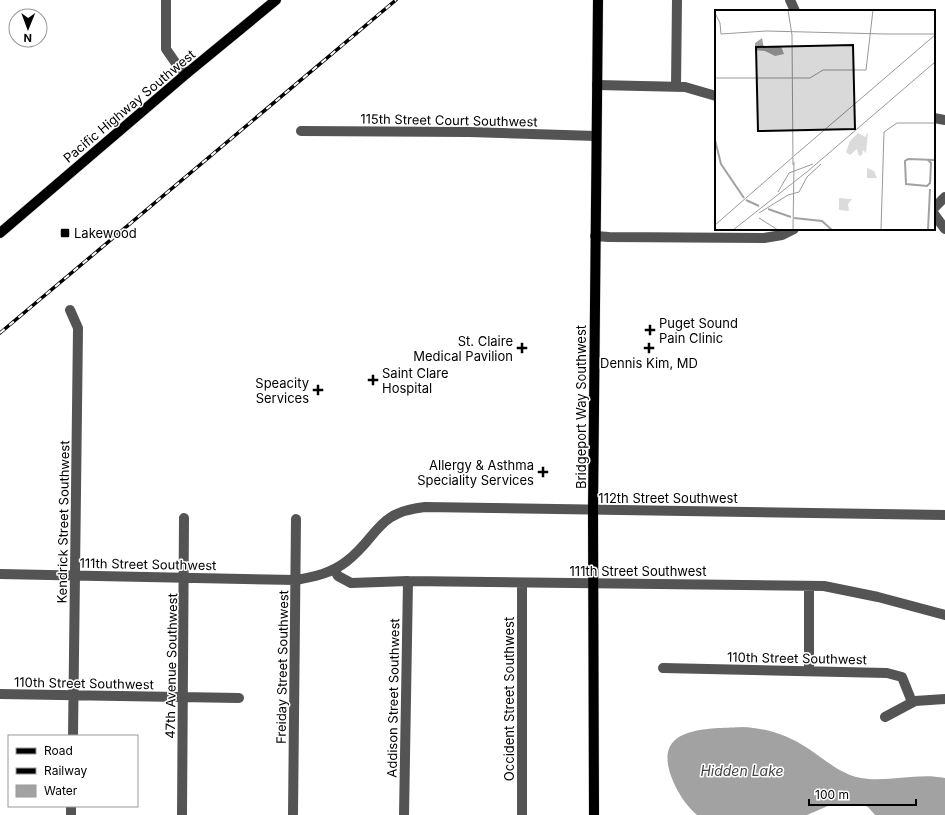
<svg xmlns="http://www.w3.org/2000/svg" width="945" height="815" font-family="Inter,sans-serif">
  <rect width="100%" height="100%" fill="#fff"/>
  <path fill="#a2a2a2" d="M 742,727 C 767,728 788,735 809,749 C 824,759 838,772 856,777 C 885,784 915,772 945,778 L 945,815 L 875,815 L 868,807 L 863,805 L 843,804 L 828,806 L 807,815 L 697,815 C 686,806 676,790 671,776 C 653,725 709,729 742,727 Z"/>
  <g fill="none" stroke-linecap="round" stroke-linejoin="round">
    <defs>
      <path id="major" d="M 0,233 L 186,74 L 276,0
        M 594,815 L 593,510 L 598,0"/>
    </defs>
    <use href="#major" stroke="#dbdbdb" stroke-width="11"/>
    <path stroke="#545454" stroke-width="10" d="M 166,0 L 166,49 L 175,62 L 186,74
      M 790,0 L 795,11
      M 597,85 L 685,87 L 716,96
      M 676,86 L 677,0
      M 934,118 L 945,120
      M 301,131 L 469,132 L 596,136
      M 934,208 L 945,197
      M 934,214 L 945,229
      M 595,236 L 609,237 L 764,238 L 782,235 L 794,229
      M 70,310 L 78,328 L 73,736
      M 334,569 L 338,576 L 351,583 L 408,581 L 824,586 L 878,597 L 945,615
      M 0,574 L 296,580 C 314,577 332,573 347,561 C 379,536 376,512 425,507 L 945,515
      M 522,583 L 522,815
      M 809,586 L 809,671
      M 663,668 L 887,673 L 902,677 L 912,702
      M 0,694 L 239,698
      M 885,717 L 915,701 L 945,699
      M 71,815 L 71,806
      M 182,815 L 184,518
      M 293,815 L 296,519
      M 404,815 L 408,581"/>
    <use href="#major" stroke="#000" stroke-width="10"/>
    <defs>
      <path id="rail" d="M 0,333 L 396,0"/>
    </defs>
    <use href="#rail" stroke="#000" stroke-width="3.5"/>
    <use href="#rail" stroke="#fff" stroke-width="2" stroke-dasharray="6" stroke-linecap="butt"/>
  </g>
  <g fill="#000" stroke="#fff" stroke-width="1.5">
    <rect x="60" y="228" width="10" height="10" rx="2"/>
    <path d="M648 324h4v4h4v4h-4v4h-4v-4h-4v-4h4z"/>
    <path d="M520 342h4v4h4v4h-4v4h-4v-4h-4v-4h4z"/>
    <path d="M647 342h4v4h4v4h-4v4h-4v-4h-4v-4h4z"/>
    <path d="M371 374h4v4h4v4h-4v4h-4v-4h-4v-4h4z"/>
    <path d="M316 384h4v4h4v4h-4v4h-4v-4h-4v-4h4z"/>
    <path d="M541 466h4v4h4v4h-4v4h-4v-4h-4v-4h4z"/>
  </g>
  <g text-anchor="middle" stroke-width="3" stroke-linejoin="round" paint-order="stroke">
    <g font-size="13" fill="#000" stroke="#fff">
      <text transform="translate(129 106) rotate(-40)" y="5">Pacific Highway Southwest</text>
      <text transform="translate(449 120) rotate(1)" y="5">115th Street Court Southwest</text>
      <text transform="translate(581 407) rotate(-90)" y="5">Bridgeport Way Southwest</text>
      <text x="668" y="503">112th Street Southwest</text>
      <text transform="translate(63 522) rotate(-89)" y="5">Kendrick Street Southwest</text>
      <text transform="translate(148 564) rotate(1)" y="5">111th Street Southwest</text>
      <text x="638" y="576">111th Street Southwest</text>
      <text transform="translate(797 658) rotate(1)" y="5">110th Street Southwest</text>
      <text transform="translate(171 666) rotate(-89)" y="5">47th Avenue Southwest</text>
      <text transform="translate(282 667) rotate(-89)" y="5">Freiday Street Southwest</text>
      <text transform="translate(84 683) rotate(1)" y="5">110th Street Southwest</text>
      <text transform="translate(393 698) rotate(-89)" y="5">Addison Street Southwest</text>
      <text transform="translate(509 699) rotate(-90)" y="5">Occident Street Southwest</text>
    </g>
    <g font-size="13" fill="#000" stroke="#fff" text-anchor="start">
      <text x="74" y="238">Lakewood</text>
      <text x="659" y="328">Puget Sound<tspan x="659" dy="15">Pain Clinic</tspan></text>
      <text x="513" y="346" text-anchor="end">St. Claire<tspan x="513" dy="15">Medical Pavilion</tspan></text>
      <text x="649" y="368" text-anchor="middle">Dennis Kim, MD</text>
      <text x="382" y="378">Saint Clare<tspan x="382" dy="15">Hospital</tspan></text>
      <text x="309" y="388" text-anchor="end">Speacity<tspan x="309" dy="15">Services</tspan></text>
      <text x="534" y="470" text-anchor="end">Allergy &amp; Asthma<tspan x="534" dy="15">Speciality Services</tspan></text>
    </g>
    <g font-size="14" font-style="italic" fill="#434343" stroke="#fff">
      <text x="742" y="776">Hidden Lake</text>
    </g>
  </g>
  <g transform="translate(715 10)">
    <rect width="220" height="220" fill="#fff"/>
    <path d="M 153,122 L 151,143 L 148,140 L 147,145 L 144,146 L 142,139 L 135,145 L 131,142 L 135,131 L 143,123 L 150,127 ZM 152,158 L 159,161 L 162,168 L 152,168 ZM 124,188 L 137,189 L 133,194 L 134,201 L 124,200 Z" fill="#dbdbdb"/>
    <path d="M 47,28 L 49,38 L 66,36 L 69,44 L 60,46 L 50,41 L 40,40 L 40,33 Z" fill="#a2a2a2"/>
    <path fill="none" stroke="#a2a2a2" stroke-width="2" d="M 0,130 L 6,154 L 29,188M 213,150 L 216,153 L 215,174M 215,173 L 212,176 L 191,174 L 190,151 L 193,149 L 220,150M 31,190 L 44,196M 53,199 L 76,207M 79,208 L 107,211 L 117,220M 213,220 L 215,179"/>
    <path fill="none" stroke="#999" stroke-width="1" d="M 73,0 L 77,25 L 78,155M 0,3 L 5,13 L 6,24 L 51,21 L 170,24M 170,24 L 220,24M 0,68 L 95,68 L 108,60 L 151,60 L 158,0M 79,146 L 220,25M 63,182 L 74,163 L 98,154M 44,203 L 73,185 L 84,182 L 92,167 L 106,154M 44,208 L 63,220M 0,215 L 78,147M 18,220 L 93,161 L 220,52M 78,220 L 79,152M 166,220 L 169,122 L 182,113 L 220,113"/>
    <path fill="#000" fill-opacity="0.15" stroke="#000" stroke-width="2" d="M 138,35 L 140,119 L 43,121 L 41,37 Z"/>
    <rect width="220" height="220" fill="none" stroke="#000" stroke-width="2"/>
  </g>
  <rect x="8" y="735" width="130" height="72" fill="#ffffff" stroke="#999999"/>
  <rect x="16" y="748" width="20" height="6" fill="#000000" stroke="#999999"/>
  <text x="44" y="755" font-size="12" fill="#000000">Road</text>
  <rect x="16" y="768" width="20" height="6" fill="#000000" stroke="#999999"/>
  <text x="44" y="775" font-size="12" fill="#000000">Railway</text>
  <rect x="16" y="785" width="20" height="12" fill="#a2a2a2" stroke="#999999"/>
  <text x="44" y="795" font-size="12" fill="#000000">Water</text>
  <g transform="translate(28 28) rotate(181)"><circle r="19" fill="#ffffff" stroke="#999999"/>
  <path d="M0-3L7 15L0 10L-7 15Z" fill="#000000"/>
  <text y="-6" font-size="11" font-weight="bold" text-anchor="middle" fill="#000000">N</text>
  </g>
  <path d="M809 799v6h107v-6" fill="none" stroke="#000000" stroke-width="2"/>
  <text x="815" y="799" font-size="12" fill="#000000" stroke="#ffffff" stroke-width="3" paint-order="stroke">100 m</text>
</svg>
